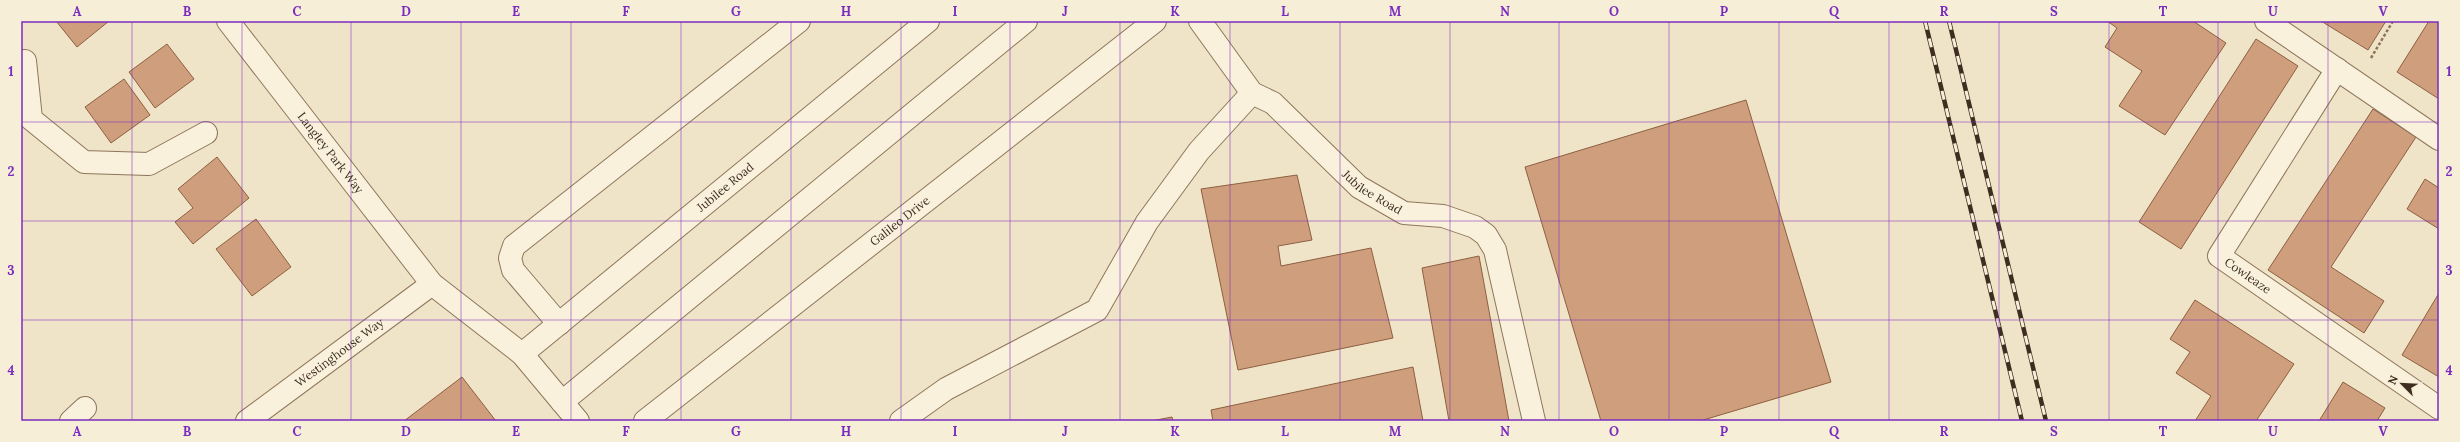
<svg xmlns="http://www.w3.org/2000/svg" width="2460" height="442" font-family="Lora,serif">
  <rect width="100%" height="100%" fill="#f0e4c8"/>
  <path fill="#cf9f7d" stroke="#8d5f41" d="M 56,21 L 109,21 L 77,47 Z
    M 2107,21 L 2193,21 L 2226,43 L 2165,135 L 2119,106 L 2142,71 L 2105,47 L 2117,28 Z
    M 2321,21 L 2386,21 L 2368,50 Z
    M 2429,21 L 2439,21 L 2439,99 L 2397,72 Z
    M 2256,39 L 2298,66 L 2181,249 L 2139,222 Z
    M 167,44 L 194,79 L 155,108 L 129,72 Z
    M 124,79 L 150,115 L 111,143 L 85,107 Z
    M 1746,100 L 1831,382 L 1700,421 L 1601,421 L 1525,167 Z
    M 2373,109 L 2416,137 L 2331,267 L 2384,301 L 2364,333 L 2268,270 Z
    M 217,157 L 249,198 L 193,244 L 175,222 L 193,208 L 178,189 Z
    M 1297,175 L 1312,240 L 1278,246 L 1281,266 L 1371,248 L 1393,338 L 1238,370 L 1201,189 Z
    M 2425,179 L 2439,188 L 2439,229 L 2407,209 Z
    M 256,219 L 291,267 L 252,296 L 216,249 Z
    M 1479,256 L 1509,421 L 1449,421 L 1422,268 Z
    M 2439,293 L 2439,377 L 2402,355 Z
    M 2195,300 L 2294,364 L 2256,421 L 2195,421 L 2211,396 L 2176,373 L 2190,352 L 2170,339 Z
    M 1413,367 L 1423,421 L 1213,421 L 1211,410 Z
    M 462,377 L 496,421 L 404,421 Z
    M 2343,382 L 2385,408 L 2377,421 L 2319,421 Z
    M 1172,417 L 1173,421 L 1151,421 Z"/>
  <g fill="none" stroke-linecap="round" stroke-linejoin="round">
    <defs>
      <g id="minor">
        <path id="s1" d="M 228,21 L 432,284 L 522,354 L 578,421"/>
        <path id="s2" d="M 1200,21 L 1252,93 L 1273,103 L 1359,187 L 1404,213 L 1443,216 L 1475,227 L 1486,235 L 1495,250 L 1534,421"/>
        <path d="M 2266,21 L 2439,139"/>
        <path d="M 25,61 L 31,119 L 84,162 L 149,164 L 206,133"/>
        <path id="s3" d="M 2337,69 L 2219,256 L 2439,408"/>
        <path d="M 559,324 L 513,270 L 510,258 L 514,246 L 799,21"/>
        <path id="s4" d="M 522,354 L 928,21"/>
        <path d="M 562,402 L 1026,21"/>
        <path d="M 71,421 L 85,408"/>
        <path id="s5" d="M 247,421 L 432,284"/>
        <path id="s6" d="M 645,421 L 1155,21"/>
        <path d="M 901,421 L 946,389 L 1097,310 L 1147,222 L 1199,151 L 1252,93"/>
      </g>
    </defs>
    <use href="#minor" stroke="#8d765c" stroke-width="24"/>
    <path stroke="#8d765c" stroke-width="2.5" stroke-dasharray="3 2" stroke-linecap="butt" d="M 2371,58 L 2393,21"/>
    <use href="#minor" stroke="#faf1dc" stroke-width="22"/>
    <defs>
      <path id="rail" d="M 1925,21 L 2022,421
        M 1949,21 L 2046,421"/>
    </defs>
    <use href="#rail" stroke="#3d2e20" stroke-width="4.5"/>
    <use href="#rail" stroke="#f7eed8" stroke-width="3" stroke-dasharray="9" stroke-linecap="butt"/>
  </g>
  <path fill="none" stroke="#7b2cbf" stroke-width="1" stroke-opacity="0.55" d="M 132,21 L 132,421M 242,21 L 242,421M 351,21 L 351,421M 461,21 L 461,421M 571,21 L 571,421M 681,21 L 681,421M 791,21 L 791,421M 901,21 L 901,421M 1010,21 L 1010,421M 1120,21 L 1120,421M 1230,21 L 1230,421M 1340,21 L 1340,421M 1450,21 L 1450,421M 1559,21 L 1559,421M 1669,21 L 1669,421M 1779,21 L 1779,421M 1889,21 L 1889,421M 1999,21 L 1999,421M 2109,21 L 2109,421M 2218,21 L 2218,421M 2328,21 L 2328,421M 21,122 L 2439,122M 21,221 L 2439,221M 21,320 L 2439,320"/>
  <g text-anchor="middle" stroke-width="3.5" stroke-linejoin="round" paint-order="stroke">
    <g font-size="12" fill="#3d2e20" stroke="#f7eed8">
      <text dy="4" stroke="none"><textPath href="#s1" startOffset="167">Langley Park Way</textPath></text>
      <text dy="4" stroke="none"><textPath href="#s4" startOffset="263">Jubilee Road</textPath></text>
      <text dy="4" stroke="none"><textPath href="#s2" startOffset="246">Jubilee Road</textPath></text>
      <text dy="4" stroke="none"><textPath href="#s6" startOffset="324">Galileo Drive</textPath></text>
      <text dy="4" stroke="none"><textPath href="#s3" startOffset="256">Cowleaze</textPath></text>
      <text dy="4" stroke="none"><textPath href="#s5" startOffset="115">Westinghouse Way</textPath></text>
    </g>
  </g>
  <rect width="2460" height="442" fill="none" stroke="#f7eed8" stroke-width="44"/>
  <g transform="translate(2402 384) rotate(294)" stroke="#f7eed8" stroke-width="3" paint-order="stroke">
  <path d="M0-3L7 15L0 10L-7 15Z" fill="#3d2e20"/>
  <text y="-6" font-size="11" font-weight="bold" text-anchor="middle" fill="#3d2e20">N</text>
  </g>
  <rect x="22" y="22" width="2416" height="398" fill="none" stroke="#7b2cbf" stroke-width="1.5"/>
  <g font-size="13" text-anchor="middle" font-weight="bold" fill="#7b2cbf">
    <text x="77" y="16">A</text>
    <text x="187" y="16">B</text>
    <text x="297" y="16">C</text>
    <text x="406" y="16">D</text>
    <text x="516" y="16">E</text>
    <text x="626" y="16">F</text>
    <text x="736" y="16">G</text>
    <text x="846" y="16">H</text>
    <text x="955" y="16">I</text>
    <text x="1065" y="16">J</text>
    <text x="1175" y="16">K</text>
    <text x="1285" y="16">L</text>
    <text x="1395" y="16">M</text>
    <text x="1505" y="16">N</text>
    <text x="1614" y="16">O</text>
    <text x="1724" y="16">P</text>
    <text x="1834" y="16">Q</text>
    <text x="1944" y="16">R</text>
    <text x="2054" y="16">S</text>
    <text x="2163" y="16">T</text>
    <text x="2273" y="16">U</text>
    <text x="2383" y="16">V</text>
    <text x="11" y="76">1</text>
    <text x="2449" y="76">1</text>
    <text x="11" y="176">2</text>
    <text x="2449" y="176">2</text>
    <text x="11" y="275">3</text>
    <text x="2449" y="275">3</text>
    <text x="11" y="375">4</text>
    <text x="2449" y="375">4</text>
    <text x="77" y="436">A</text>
    <text x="187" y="436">B</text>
    <text x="297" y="436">C</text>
    <text x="406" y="436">D</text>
    <text x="516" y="436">E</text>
    <text x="626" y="436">F</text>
    <text x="736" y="436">G</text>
    <text x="846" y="436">H</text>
    <text x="955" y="436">I</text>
    <text x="1065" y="436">J</text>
    <text x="1175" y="436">K</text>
    <text x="1285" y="436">L</text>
    <text x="1395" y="436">M</text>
    <text x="1505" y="436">N</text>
    <text x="1614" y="436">O</text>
    <text x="1724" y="436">P</text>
    <text x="1834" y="436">Q</text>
    <text x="1944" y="436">R</text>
    <text x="2054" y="436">S</text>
    <text x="2163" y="436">T</text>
    <text x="2273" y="436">U</text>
    <text x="2383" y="436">V</text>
  </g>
</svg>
